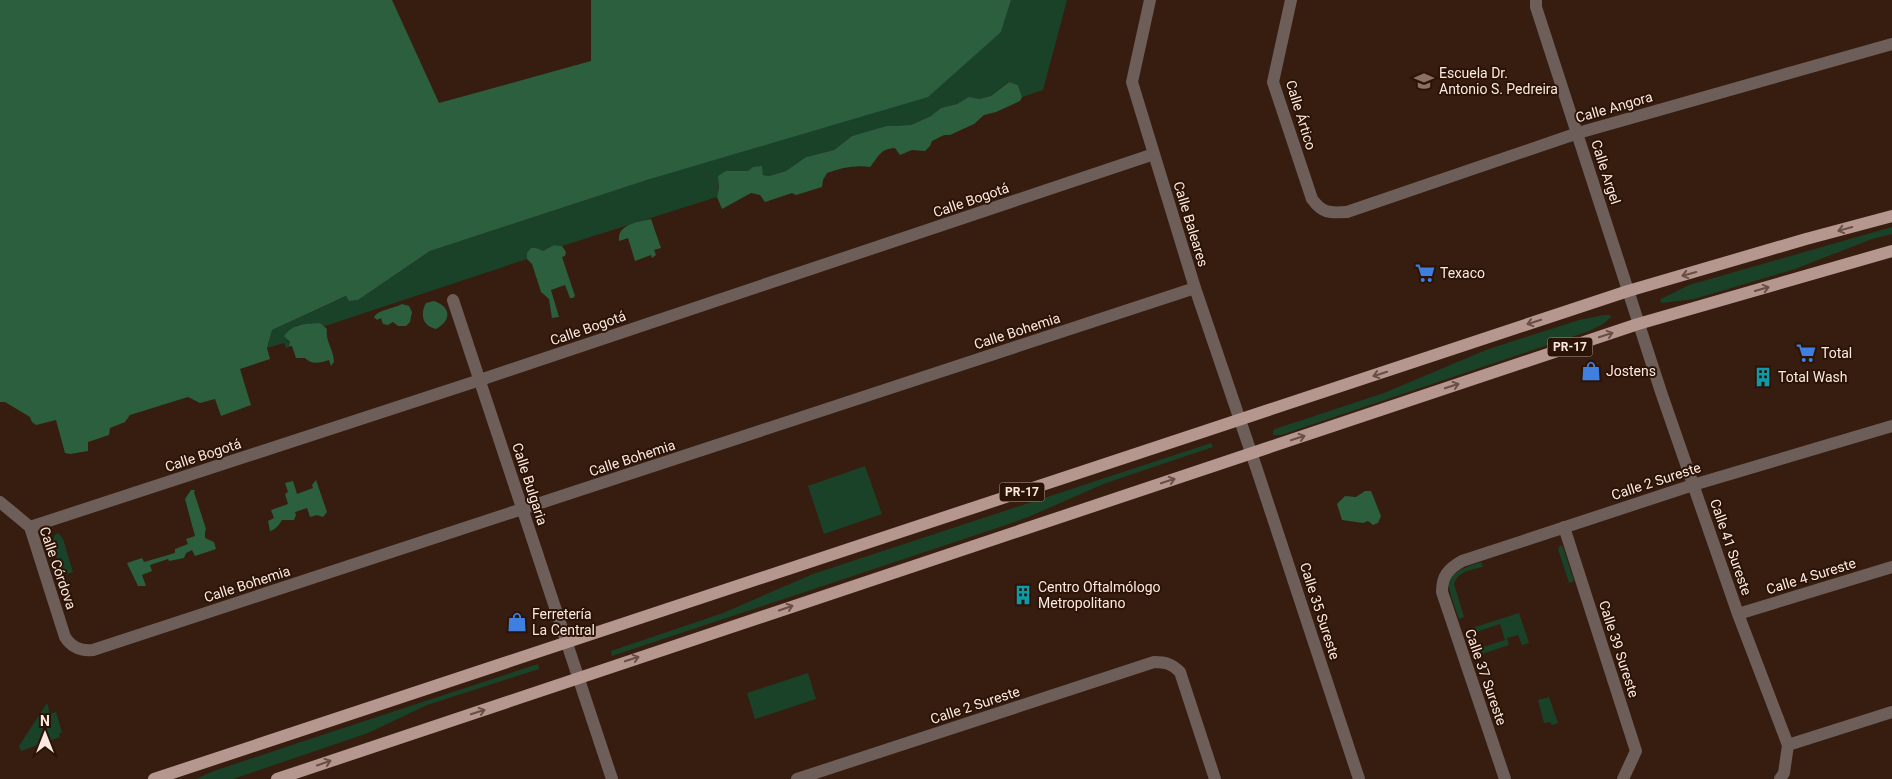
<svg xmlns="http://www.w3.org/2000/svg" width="1892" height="779" font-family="Roboto,sans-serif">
  <rect width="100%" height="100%" fill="#361d10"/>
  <path fill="#1a4229" d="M 1011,0 L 1067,0 L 1043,90 L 1022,97 L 1018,85 L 1008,82 L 991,96 L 979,99 L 969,98 L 957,104 L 941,108 L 931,116 L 911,125 L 897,125 L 852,136 L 834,150 L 806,157 L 786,171 L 769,176 L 763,175 L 762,167 L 753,167 L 749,171 L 726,171 L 718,183 L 719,188 L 717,197 L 562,246 L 554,245 L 543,251 L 527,253 L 527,259 L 322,327 L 320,323 L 297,325 L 287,340 L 292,346 L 286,348 L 284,343 L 267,348 L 272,330 L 347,296 L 349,301 L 358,300 L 430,251 L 650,179 L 1001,32 Z
    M 1892,227 L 1892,234 L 1872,239 L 1795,269 L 1694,299 L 1662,303 L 1660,301 L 1661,299 L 1689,285 Z
    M 1604,315 L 1610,315 L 1611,317 L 1603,324 L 1589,331 L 1281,435 L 1273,435 L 1273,431 L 1275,429 L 1384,393 L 1486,350 L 1579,320 Z
    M 1211,443 L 1213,447 L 1106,483 L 1028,517 L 1006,525 L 612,656 L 611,651 L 723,613 L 813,574 Z
    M 865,466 L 882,514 L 824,534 L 808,486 Z
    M 58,533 L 63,539 L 73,572 L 62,576 L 53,546 L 54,536 Z
    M 1560,545 L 1563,547 L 1574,581 L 1569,583 L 1558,549 Z
    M 1481,562 L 1483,567 C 1471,570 1458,571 1454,584 L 1464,617 L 1459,619 C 1447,582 1438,576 1481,562 Z
    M 1519,613 L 1529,643 L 1522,645 L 1518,635 L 1507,638 L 1509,645 L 1482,654 L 1480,648 L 1505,640 L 1500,624 L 1473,633 L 1472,628 Z
    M 538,664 L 539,669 L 427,705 L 368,733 L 233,779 L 196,779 L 214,771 L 307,740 Z
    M 808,673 L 816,699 L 755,719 L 747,693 Z
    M 1549,697 L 1558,723 L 1552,725 L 1550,722 L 1544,723 L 1538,700 Z
    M 47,703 L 50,714 L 56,712 L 62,732 L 59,734 L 60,737 L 21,751 L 19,746 Z"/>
  <path fill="#2b5f3e" d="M 0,0 L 392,0 L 439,103 L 591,61 L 591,0 L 1011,0 L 1001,32 L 928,97 L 650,179 L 430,251 L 358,300 L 349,301 L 346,296 L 272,330 L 267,348 L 270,359 L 240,369 L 251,405 L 221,416 L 215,399 L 200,403 L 188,397 L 130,415 L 125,422 L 110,428 L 109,435 L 88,442 L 88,451 L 70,454 L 65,453 L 56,420 L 36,425 L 32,422 L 30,417 L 5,402 L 0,402 Z
    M 1009,82 L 1018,85 L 1022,97 L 1020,101 L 996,112 L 984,115 L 974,124 L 950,135 L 944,135 L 932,141 L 930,146 L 925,151 L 912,150 L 900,155 L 895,148 C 879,149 879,157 870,167 C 855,165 841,168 827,173 L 823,180 L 822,187 L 796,195 L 792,193 L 765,202 L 760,195 L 751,193 L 722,209 L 717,197 L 719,188 L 718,176 L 726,171 L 748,171 L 753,167 L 762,166 L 763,175 L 769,176 L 786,171 L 806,157 L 834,150 L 852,136 L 887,126 L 911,125 L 931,116 L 941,108 L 957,104 L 969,97 L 979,99 L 991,96 Z
    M 651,219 L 661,248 L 654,250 L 656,255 L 652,258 L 651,255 L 635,261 L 628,238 L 619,241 C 617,224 638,222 651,219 Z
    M 554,245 L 562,246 L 566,252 L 565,256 L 562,257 L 575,296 L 573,298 L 570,298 L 565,285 L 551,290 L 559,317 L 552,318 L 549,299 L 541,292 L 532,264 L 527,259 L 527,253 L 531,248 L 536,248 L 543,251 Z
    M 434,301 C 452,307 451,321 436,329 C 422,326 420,314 426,303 Z
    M 402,304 L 409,306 L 412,312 L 410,322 L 406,326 L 398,326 L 393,322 L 388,325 L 383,324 L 381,318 L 377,320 L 374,317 C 379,309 393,309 402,304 Z
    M 320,323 L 327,329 C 325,341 334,350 334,362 L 331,366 L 329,360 C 320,363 312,365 305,358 L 296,358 L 292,346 L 289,346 L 290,342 L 284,336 C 294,323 305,324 320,323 Z
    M 316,480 L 327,512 L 323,517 L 317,515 L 310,517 L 307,508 L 295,512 L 296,515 L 294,520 L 282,520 C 279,525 275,530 270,531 L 268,521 L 274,518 L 271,510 L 288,504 L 285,494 L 288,492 L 285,483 L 293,481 L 297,494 L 313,488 L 312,485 Z
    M 191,490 L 195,490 L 194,492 L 206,529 L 205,532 L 205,538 L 214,542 L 216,549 L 195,556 L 192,550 L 186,553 L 184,558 L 169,561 L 168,559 L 150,565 L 152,571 L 142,575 L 146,586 L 138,586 L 127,563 L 142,558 L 144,562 L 175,553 L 175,549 L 188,544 L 186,539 L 195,536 L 185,499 Z
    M 1365,491 L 1371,491 L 1381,516 L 1378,523 L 1373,525 L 1368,521 L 1363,523 L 1342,520 L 1337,504 L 1345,496 L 1356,497 Z"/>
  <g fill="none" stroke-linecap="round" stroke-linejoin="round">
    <path stroke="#6d5e5a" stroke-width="12" d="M 1150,0 L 1132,82 L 1195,288 L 1257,470 L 1359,779
      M 1291,0 L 1273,82 L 1312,199 C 1323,214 1330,213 1347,212 L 1578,133 L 1892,44
      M 1536,0 L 1536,7 L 1661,392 L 1738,614 L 1788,745 L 1784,773 L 1780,779
      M 453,300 L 612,779
      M 0,502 L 30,527 L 65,637 C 72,648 81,651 93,650 L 1195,288
      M 30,527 L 480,380 L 1154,154
      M 1564,527 L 1636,751 L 1623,779
      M 1738,614 L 1892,567
      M 1788,745 L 1892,712
      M 797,779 L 1154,662 C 1166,662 1172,664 1180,672 L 1215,779
      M 1505,779 L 1442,592 C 1442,576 1448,569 1462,561 L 1693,485 L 1892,426"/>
    <path stroke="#b6978f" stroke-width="12" d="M 154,779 L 1628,291 L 1806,239 L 1892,216
      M 277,779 L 1638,324 L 1892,251"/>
  </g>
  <defs><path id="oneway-shaft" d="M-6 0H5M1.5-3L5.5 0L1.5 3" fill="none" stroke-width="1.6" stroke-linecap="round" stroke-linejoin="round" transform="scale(1.25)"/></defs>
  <g stroke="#6a4e44">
    <use href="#oneway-shaft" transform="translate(1845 229) rotate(165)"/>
    <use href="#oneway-shaft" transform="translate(1689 274) rotate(164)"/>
    <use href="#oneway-shaft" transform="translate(1762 289) rotate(-16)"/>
    <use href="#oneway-shaft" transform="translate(1534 322) rotate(162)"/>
    <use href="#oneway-shaft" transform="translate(1606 335) rotate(-18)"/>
    <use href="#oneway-shaft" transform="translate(1380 374) rotate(162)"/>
    <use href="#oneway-shaft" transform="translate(1452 386) rotate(-18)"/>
    <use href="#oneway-shaft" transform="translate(1298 438) rotate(-18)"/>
    <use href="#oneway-shaft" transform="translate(1168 481) rotate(-18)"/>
    <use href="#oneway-shaft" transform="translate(786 608) rotate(-19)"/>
    <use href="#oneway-shaft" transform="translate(632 659) rotate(-18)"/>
    <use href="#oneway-shaft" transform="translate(478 712) rotate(-18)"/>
    <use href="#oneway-shaft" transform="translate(324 763) rotate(-19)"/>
  </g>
  <defs>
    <symbol id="school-bare" viewBox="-9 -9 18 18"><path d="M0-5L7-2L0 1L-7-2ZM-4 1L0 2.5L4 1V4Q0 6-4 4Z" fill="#8d6e63" stroke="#2b1306" stroke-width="2.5" paint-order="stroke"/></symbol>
    <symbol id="supermarket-bare" viewBox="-9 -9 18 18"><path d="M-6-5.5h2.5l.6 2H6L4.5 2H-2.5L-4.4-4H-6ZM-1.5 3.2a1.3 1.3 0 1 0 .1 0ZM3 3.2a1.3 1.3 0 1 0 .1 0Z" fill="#3f7fe0" stroke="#2b1306" stroke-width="2.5" paint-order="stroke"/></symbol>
    <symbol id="shop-bare" viewBox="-9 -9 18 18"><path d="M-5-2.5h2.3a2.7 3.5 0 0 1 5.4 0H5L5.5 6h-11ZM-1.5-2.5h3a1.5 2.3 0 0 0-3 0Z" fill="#3f7fe0" stroke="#2b1306" stroke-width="2.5" paint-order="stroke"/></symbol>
    <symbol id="building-bare" viewBox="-9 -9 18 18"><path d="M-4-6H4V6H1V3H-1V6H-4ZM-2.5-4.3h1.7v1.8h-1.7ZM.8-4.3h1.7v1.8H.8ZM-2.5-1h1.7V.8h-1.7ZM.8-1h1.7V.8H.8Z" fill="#0f9aa8" stroke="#2b1306" stroke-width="2.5" paint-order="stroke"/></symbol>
  </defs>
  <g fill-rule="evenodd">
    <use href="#school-bare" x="1410" y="67" width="28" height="28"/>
    <use href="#supermarket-bare" x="1411" y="259" width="28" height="28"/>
    <use href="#supermarket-bare" x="1792" y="339" width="28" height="28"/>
    <use href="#shop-bare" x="1577" y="357" width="28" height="28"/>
    <use href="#building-bare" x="1749" y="363" width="28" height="28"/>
    <use href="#building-bare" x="1009" y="581" width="28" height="28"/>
    <use href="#shop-bare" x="503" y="608" width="28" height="28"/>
  </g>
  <g text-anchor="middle" stroke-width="4" stroke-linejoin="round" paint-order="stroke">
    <g fill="#2b1306" stroke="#bda99f" stroke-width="1">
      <rect x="1547.5" y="337.5" width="45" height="19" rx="4"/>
      <rect x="999.5" y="482.5" width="45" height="19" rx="4"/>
    </g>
    <g font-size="12" font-weight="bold" fill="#fbe9e1">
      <text x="1570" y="351">PR-17</text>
      <text x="1022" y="496">PR-17</text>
    </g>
    <g font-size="14" fill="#fbe9e1" stroke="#2b1306" text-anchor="start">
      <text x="1439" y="78">Escuela Dr.<tspan x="1439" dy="16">Antonio S. Pedreira</tspan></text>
      <text x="1440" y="278">Texaco</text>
      <text x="1821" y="358">Total</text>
      <text x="1606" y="376">Jostens</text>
      <text x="1778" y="382">Total Wash</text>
      <text x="1038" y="592">Centro Oftalmólogo<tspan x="1038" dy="16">Metropolitano</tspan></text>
      <text x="532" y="619">Ferretería<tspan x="532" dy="16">La Central</tspan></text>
    </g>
    <g font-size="14" fill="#fbe9e1" stroke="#2b1306">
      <text transform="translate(1614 107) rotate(-16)" y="5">Calle Angora</text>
      <text transform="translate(1301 115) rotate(73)" y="5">Calle Ártico</text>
      <text transform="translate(1606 172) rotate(72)" y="5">Calle Argel</text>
      <text transform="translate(971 200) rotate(-19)" y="5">Calle Bogotá</text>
      <text transform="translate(1191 224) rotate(73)" y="5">Calle Baleares</text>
      <text transform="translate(588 328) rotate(-19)" y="5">Calle Bogotá</text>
      <text transform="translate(1017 331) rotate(-18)" y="5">Calle Bohemia</text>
      <text transform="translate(203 455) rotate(-18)" y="5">Calle Bogotá</text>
      <text transform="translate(632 458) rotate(-18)" y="5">Calle Bohemia</text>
      <text transform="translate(1656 481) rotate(-18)" y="5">Calle 2 Sureste</text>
      <text transform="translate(530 484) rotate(72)" y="5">Calle Bulgaria</text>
      <text transform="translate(1731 547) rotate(71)" y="5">Calle 41 Sureste</text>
      <text transform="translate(58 568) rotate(71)" y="5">Calle Córdova</text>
      <text transform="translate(1811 576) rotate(-17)" y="5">Calle 4 Sureste</text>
      <text transform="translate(247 584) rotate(-18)" y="5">Calle Bohemia</text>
      <text transform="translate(1320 611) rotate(72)" y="5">Calle 35 Sureste</text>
      <text transform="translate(1619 649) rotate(72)" y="5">Calle 39 Sureste</text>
      <text transform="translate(1486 677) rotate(71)" y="5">Calle 37 Sureste</text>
      <text transform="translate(975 705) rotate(-18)" y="5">Calle 2 Sureste</text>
    </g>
  </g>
  <g transform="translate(45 734)" stroke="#2b1306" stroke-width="4" paint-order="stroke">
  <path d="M0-4L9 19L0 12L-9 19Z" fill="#fbe9e1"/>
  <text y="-8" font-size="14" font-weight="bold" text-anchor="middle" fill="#fbe9e1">N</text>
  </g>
</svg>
